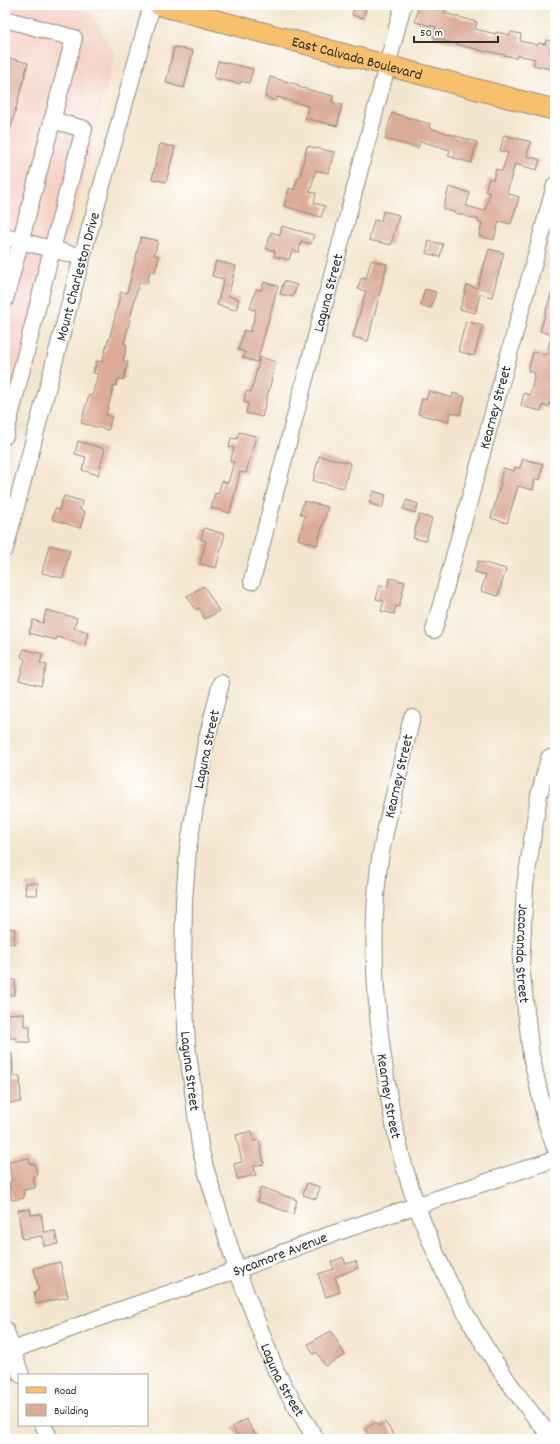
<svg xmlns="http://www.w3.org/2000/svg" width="560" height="1444" font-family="Dekko,sans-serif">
  <rect width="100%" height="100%" fill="#fff"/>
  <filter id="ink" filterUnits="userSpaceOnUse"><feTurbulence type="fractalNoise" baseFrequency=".025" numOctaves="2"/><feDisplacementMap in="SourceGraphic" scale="8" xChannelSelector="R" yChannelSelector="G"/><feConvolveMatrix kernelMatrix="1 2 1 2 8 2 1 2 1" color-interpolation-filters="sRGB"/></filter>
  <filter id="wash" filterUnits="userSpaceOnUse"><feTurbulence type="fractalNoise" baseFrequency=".012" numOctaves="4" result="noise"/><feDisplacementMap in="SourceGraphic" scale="16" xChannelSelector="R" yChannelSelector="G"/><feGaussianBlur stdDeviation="0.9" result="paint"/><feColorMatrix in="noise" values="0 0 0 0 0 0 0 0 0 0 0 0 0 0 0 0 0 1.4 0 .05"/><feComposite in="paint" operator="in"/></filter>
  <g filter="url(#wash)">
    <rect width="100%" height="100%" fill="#f4e6ce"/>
    <path fill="#f6d1c5" d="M 5,5 L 59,5 L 90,13 L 115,54 L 66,247 L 60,260 L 5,478 Z"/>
    <g id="blocks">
      <path fill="#dcac99" d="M 355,5 L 367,5 L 363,18 L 352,15 Z
        M 419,5 L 446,5 L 444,13 L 477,22 L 475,29 L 496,34 L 496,32 L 510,35 L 511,32 L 521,34 L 520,41 L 538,45 L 539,43 L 545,44 L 546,40 L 555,42 L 555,70 L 533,65 L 535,59 L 517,55 L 516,58 L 488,51 L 487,52 L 433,38 L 436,27 L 415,22 Z
        M 174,47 L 193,51 L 184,88 L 166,83 Z
        M 5,57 L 28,63 L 8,138 L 5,138 Z
        M 218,61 L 253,69 L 249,83 L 241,81 L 240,84 L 214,78 Z
        M 270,77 L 299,85 L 298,87 L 333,96 L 332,102 L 342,105 L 337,126 L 305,118 L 308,106 L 277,97 L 276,101 L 265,97 Z
        M 392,113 L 430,124 L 429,128 L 477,142 L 471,163 L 448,156 L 450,150 L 420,141 L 418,148 L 385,139 Z
        M 504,135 L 531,142 L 527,156 L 540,160 L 537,170 L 515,164 L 507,193 L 519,197 L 511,224 L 499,221 L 494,240 L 479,236 L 482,223 L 478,222 L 479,220 L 443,209 L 449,187 L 470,193 L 466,206 L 485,211 L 490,193 L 485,191 L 489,178 L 493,180 L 496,169 L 502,171 L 508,153 L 500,151 Z
        M 160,144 L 175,147 L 166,182 L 152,179 Z
        M 307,146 L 334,152 L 328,173 L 316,170 L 310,192 L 316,193 L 314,203 L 325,206 L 321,217 L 284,206 L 289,188 L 294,190 L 298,177 L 300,177 Z
        M 383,211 L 399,215 L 391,245 L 369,240 L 374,220 L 381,221 Z
        M 282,226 L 314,235 L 311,244 L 301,241 L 299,252 L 292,250 L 289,260 L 274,256 L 275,251 L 266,249 L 271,232 L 280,235 Z
        M 141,237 L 158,241 L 154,255 L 159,256 L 155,272 L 150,271 L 147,284 L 139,282 L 124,344 L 127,345 L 123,361 L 128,362 L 123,380 L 118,379 L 116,386 L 114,385 L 106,415 L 112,417 L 108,430 L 81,423 L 89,395 L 92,396 L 98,374 L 93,373 L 97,361 L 102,362 L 108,340 L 109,340 L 121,292 L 127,293 Z
        M 429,241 L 443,244 L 440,257 L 426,253 Z
        M 489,249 L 504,253 L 492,297 L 480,294 L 475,313 L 460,309 L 467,285 L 477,288 Z
        M 371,260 L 387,264 L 368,341 L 353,337 L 366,291 L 358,289 L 361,278 L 366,279 Z
        M 216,261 L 236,266 L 228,296 L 239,299 L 236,310 L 217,305 L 224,279 L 212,276 Z
        M 284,281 L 297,285 L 293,297 L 280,294 Z
        M 264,282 L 278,286 L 257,362 L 243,358 L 245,352 L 238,350 L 244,330 L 250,332 L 253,323 L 256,310 L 250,309 L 256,289 L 261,290 Z
        M 553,288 L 555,288 L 555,383 L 549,407 L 543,405 L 541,411 L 521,406 L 524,393 L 530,395 L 535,373 L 528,371 L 533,352 L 546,355 L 552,335 L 540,331 Z
        M 425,289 L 436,292 L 431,308 L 420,305 Z
        M 466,321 L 483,326 L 474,356 L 458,351 Z
        M 260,357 L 276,362 L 262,417 L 246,413 L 248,403 L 244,402 L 246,391 L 251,392 Z
        M 429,391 L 452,398 L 453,393 L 465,397 L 460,415 L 450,412 L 448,422 L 418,414 L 422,399 L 426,400 Z
        M 239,432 L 256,436 L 246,473 L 240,472 L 230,513 L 211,508 L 215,493 L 218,494 L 222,481 L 228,483 L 234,462 L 230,462 L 234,448 L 229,447 L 231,438 L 237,439 Z
        M 78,441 L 105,449 L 98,475 L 82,470 L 86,457 L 75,454 Z
        M 319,456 L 350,463 L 344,488 L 313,481 Z
        M 523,459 L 543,464 L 540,480 L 535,479 L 533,490 L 518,486 L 507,523 L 491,518 L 501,482 L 500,482 L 503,468 L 514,471 L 515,467 L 520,468 Z
        M 373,491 L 386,495 L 382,508 L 369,503 Z
        M 64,496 L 82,501 L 80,510 L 85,512 L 80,528 L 52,519 L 55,509 L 59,510 Z
        M 407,500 L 418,504 L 415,513 L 403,509 Z
        M 304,501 L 328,507 L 317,545 L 298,539 L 305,516 L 300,514 Z
        M 419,515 L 432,518 L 426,541 L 413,538 Z
        M 204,528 L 225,534 L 216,568 L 200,564 L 206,541 L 201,539 Z
        M 49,545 L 70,550 L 63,578 L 42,573 Z
        M 478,561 L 506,569 L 498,596 L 481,591 L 486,575 L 475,572 Z
        M 390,578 L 405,582 L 399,607 L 396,606 L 394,614 L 381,611 L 384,601 L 376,599 L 380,585 L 387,587 Z
        M 204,586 L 219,611 L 205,619 L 199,608 L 196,610 L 187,596 Z
        M 46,610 L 77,618 L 74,628 L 88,632 L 85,645 L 57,637 L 56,640 L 29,633 L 33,620 L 43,623 Z
        M 24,649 L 43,654 L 40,663 L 47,665 L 41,686 L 19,680 L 25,659 L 21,657 Z
        M 26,883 L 38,883 L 37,895 L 25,895 Z
        M 5,928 L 15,929 L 14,944 L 5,943 Z
        M 5,980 L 15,980 L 15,995 L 5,995 Z
        M 24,1013 L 24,1026 L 30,1026 L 30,1042 L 17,1042 L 17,1038 L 9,1038 L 8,1027 L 5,1027 L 5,1014 Z
        M 5,1054 L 12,1054 L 13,1076 L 20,1076 L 21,1102 L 8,1103 L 7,1091 L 5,1092 Z
        M 252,1131 L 254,1141 L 259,1140 L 264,1164 L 254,1166 L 256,1175 L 237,1179 L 234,1164 L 242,1162 L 236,1135 Z
        M 29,1158 L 30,1164 L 35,1164 L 37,1176 L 33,1176 L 35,1188 L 23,1190 L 24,1198 L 12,1200 L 9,1182 L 12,1181 L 9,1161 Z
        M 307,1183 L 320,1187 L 316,1199 L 303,1195 Z
        M 261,1187 L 297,1200 L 293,1214 L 257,1201 Z
        M 30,1209 L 31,1215 L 41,1214 L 44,1232 L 55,1231 L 58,1244 L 44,1246 L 43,1236 L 22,1239 L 18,1210 Z
        M 343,1257 L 346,1264 L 356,1261 L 358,1268 L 335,1277 L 340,1292 L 326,1297 L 318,1274 L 334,1269 L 331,1262 Z
        M 60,1262 L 68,1297 L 36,1304 L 34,1292 L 39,1290 L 34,1268 Z
        M 331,1331 L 345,1355 L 325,1366 L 317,1352 L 313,1354 L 308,1344 Z
        M 246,1419 L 258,1439 L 240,1439 L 232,1427 Z
        M 376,1422 L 379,1426 L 385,1422 L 397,1439 L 372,1439 L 365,1429 Z"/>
    </g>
  </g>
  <g filter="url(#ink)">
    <use href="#blocks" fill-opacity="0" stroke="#90887c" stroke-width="1"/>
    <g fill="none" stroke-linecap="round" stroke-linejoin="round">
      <defs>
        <g id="minor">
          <path d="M 5,19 L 74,38 L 5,300"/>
          <path d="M 5,237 L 82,257"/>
          <path d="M 5,436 L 52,249 L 84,129 L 52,120"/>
          <path id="s1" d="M 5,549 L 82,257 L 152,5"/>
          <path id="s2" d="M 252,581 L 403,5"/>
          <path id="s3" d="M 434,630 L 555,185"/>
          <path id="s4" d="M 221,683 L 206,742 L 188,849 L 184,901 L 183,972 L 187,1044 L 200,1146 L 205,1167 L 237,1270 L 276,1371 L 288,1393 L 316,1439"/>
          <path id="s5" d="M 412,717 C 405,746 399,775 392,803 C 386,827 380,851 378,875 C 372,928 374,981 380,1034 C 384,1065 388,1098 395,1129 C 419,1241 478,1352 553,1439"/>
          <path id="s6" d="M 549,758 L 539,795 L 525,886 L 521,967 L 531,1055 L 546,1122 L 555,1148"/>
          <path d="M 5,1329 L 21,1375"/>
          <path id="s7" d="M 5,1353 L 123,1309 L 237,1270 L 329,1235 L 555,1159"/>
          <path d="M 43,1425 L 50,1439"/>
        </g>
        <g id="major">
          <path id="s8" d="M 159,5 L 555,110"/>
        </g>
      </defs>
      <use href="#minor" stroke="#90887c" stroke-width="18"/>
      <use href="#major" stroke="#90887c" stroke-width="22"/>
      <use href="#minor" stroke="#fff" stroke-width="16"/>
      <use href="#major" stroke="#f7c06c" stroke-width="20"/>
    </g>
  </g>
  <g text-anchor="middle" stroke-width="3" stroke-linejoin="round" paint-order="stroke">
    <g font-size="15" fill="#2b2b2b" stroke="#fff">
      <text dy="5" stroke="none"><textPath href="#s8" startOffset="205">East Calvada Boulevard</textPath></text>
      <text dy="5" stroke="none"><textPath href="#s1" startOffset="282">Mount Charleston Drive</textPath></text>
      <text dy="5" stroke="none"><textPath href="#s2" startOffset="298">Laguna Street</textPath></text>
      <text dy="5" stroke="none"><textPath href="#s3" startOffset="231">Kearney Street</textPath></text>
      <text transform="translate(206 749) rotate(-78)" y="5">Laguna Street</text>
      <text transform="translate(398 776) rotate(-77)" y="5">Kearney Street</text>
      <text dy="5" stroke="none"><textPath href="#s6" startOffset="198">Jacaranda Street</textPath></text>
      <text dy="5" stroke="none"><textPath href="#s4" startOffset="392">Laguna Street</textPath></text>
      <text dy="5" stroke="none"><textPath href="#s5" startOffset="384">Kearney Street</textPath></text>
      <text dy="5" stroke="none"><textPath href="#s7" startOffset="292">Sycamore Avenue</textPath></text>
      <text dy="5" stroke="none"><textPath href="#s4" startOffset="716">Laguna Street</textPath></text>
    </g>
  </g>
  <rect width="560" height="1444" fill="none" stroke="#fff" stroke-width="20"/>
  <rect x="18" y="1374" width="130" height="52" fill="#ffffff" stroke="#aaaaaa"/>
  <rect x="26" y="1387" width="20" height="6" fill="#f7c06c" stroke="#aaaaaa"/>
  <text x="54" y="1394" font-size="12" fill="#2b2b2b">Road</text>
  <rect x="26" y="1404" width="20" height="12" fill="#dcac99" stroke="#aaaaaa"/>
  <text x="54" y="1414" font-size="12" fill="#2b2b2b">Building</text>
  <path d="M414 36v6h84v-6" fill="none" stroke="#2b2b2b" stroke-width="2"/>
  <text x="420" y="36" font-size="12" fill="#2b2b2b" stroke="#ffffff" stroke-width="3" paint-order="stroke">50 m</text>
</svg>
